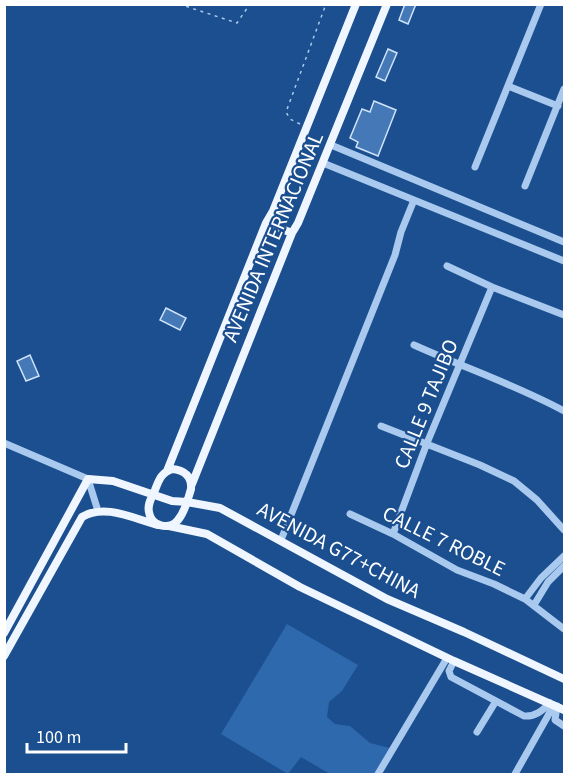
<svg xmlns="http://www.w3.org/2000/svg" width="569" height="779" font-family="'Source Sans 3',sans-serif">
  <rect width="100%" height="100%" fill="#1b4f8f"/>
  <path fill="#2e69ad" d="M 287,624 L 358,665 L 342,691 L 329,702 L 327,717 L 335,724 L 350,726 L 370,743 L 394,749 L 378,774 L 330,774 L 301,757 L 288,774 L 221,734 Z"/>
  <path fill="#4478b7" stroke="#cfe3fa" stroke-width="1.5" d="M 405,4 L 416,4 L 408,24 L 399,20 Z
    M 388,49 L 397,53 L 385,81 L 376,77 Z
    M 374,101 L 396,110 L 378,156 L 356,147 L 358,142 L 350,138 L 362,109 L 370,112 Z
    M 166,308 L 186,318 L 180,330 L 160,320 Z
    M 30,355 L 39,376 L 26,381 L 17,361 Z"/>
  <g fill="none" stroke-linecap="round" stroke-linejoin="round">
    <path stroke="#a9c9ee" stroke-width="1.5" stroke-dasharray="3 4.5" stroke-linecap="butt" d="M 179,4 L 237,23 L 250,4
      M 300,124 L 290,119 L 286,112 L 326,4"/>
    <path stroke="#a9c9ee" stroke-width="7" d="M 508,86 L 558,106
      M 331,145 L 564,242
      M 323,163 L 564,261
      M 475,167 L 541,4
      M 525,186 L 564,89
      M 447,266 L 492,287 L 564,315
      M 414,345 C 465,368 516,385 564,411
      M 381,426 L 480,465 L 514,481 L 537,500 L 564,530
      M 4,443 L 88,479 L 98,511
      M 350,514 L 393,534 L 457,570 L 494,584 L 525,599 L 564,629
      M 393,534 L 427,443 L 492,287
      M 281,540 L 395,255 L 401,232 L 414,200
      M 525,599 L 541,578 L 564,556
      M 534,605 L 548,582 L 564,566
      M 454,661 L 449,671 L 451,677 L 524,716 C 535,717 542,711 550,703
      M 557,706 L 555,720 L 564,726
      M 477,732 L 496,701
      M 378,774 L 447,658
      M 515,774 L 554,705"/>
    <path stroke="#f0f6ff" stroke-width="8" d="M 266,223 L 292,233
      M 172,469 C 185,470 192,477 191,489 C 188,499 185,512 178,520 C 169,531 151,526 149,512 C 147,504 152,497 155,490 C 159,480 161,473 172,469 Z
      M 167,471 L 266,223 L 273,211 L 356,4
      M 192,484 L 292,233 L 298,223 L 387,4
      M 169,526 L 207,534 L 300,587 L 454,661 L 564,710
      M 4,633 L 88,479 L 113,481 L 172,501 L 187,502 L 220,508 L 387,599 L 464,632 L 564,679
      M 4,656 L 82,517 C 105,503 134,519 158,525"/>
  </g>
  <g text-anchor="middle" stroke-width="4.5" stroke-linejoin="round" paint-order="stroke">
    <g font-size="21" fill="#fff" stroke="#1b4f8f">
      <text transform="translate(273 237) rotate(-67)" y="7">AVENIDA INTERNACIONAL</text>
      <text transform="translate(426 404) rotate(-68)" y="7">CALLE 9 TAJIBO</text>
      <text transform="translate(444 541) rotate(26)" y="7">CALLE 7 ROBLE</text>
      <text transform="translate(339 550) rotate(28)" y="7">AVENIDA G77+CHINA</text>
    </g>
  </g>
  <rect width="569" height="779" fill="none" stroke="#ffffff" stroke-width="12"/>
  <path d="M27 743v9h99v-9" fill="none" stroke="#ffffff" stroke-width="3"/>
  <text x="36" y="743" font-size="18" fill="#ffffff" stroke="#1b4f8f" stroke-width="4.5" paint-order="stroke">100 m</text>
</svg>
